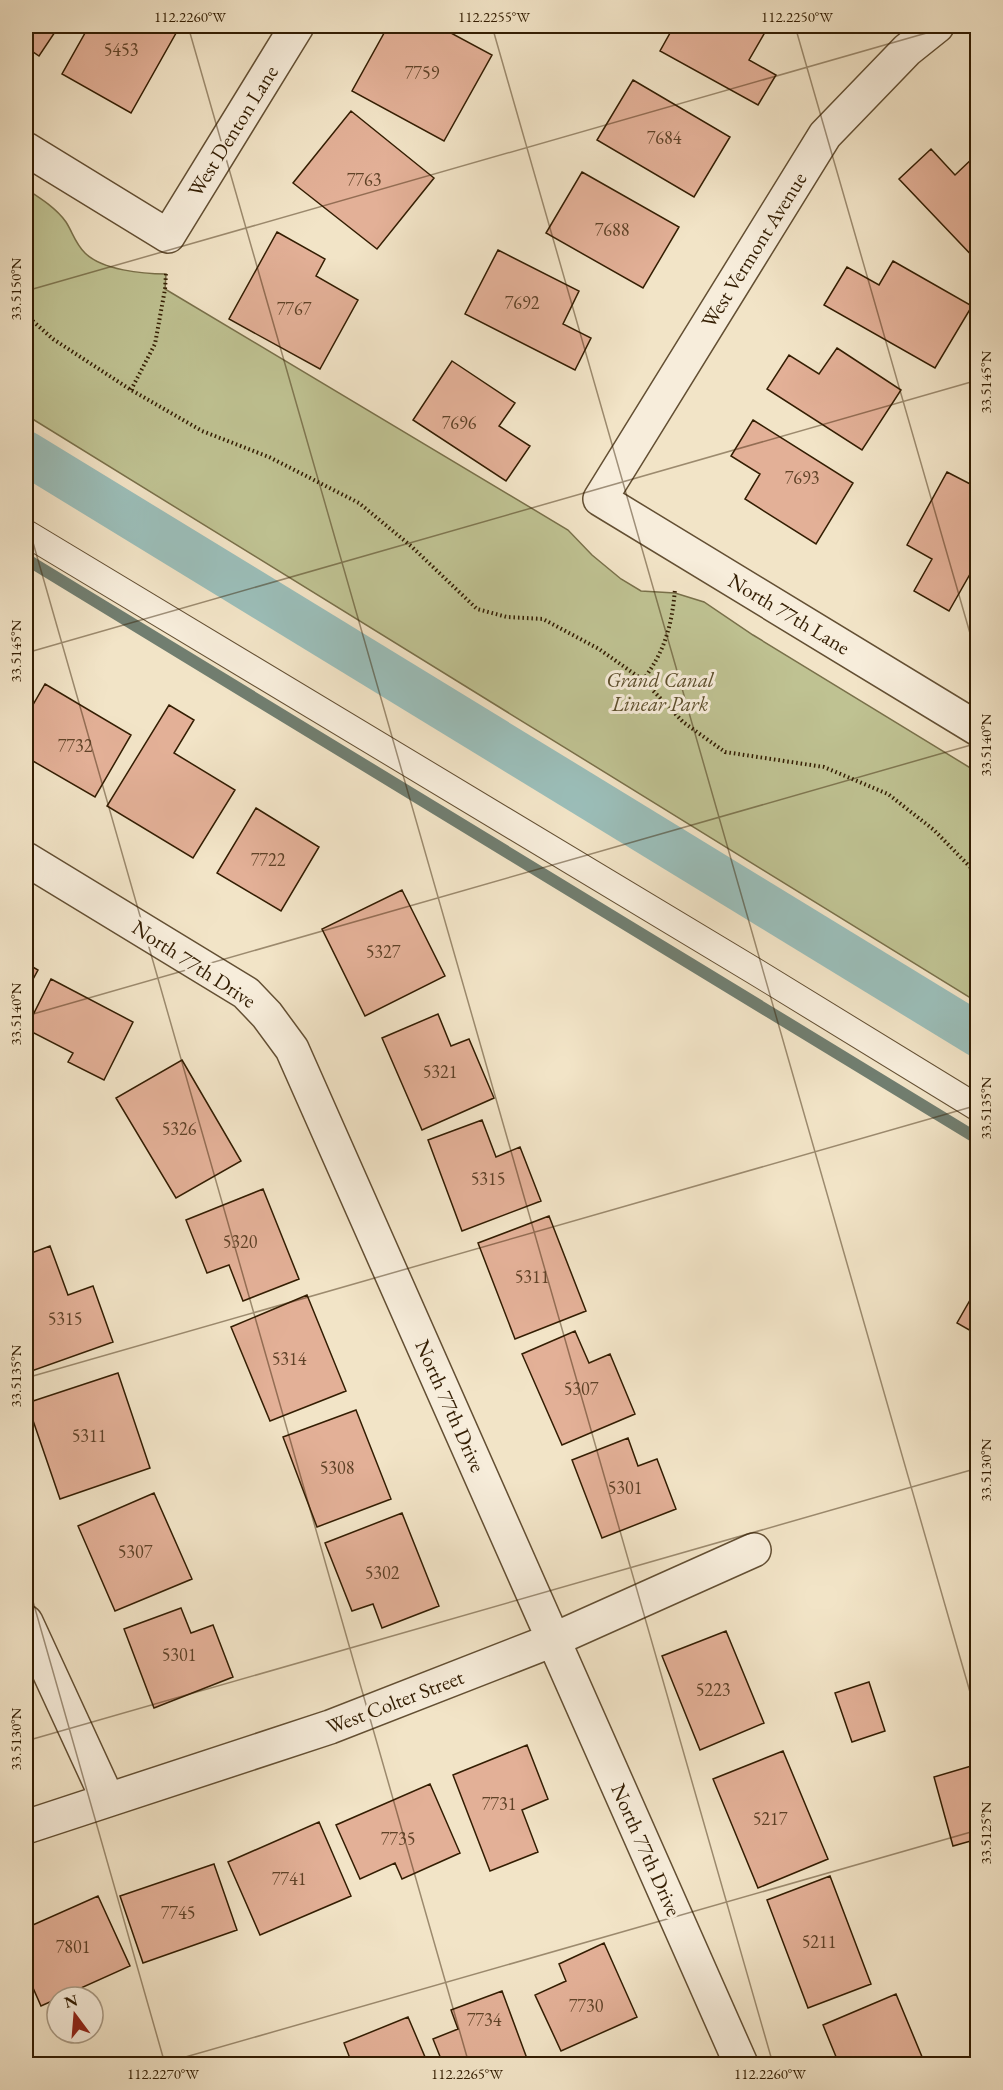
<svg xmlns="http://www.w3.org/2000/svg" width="1003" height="2090" font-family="'EB Garamond',serif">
  <rect width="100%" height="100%" fill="#f2e4c7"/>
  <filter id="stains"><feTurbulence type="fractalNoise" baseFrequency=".00333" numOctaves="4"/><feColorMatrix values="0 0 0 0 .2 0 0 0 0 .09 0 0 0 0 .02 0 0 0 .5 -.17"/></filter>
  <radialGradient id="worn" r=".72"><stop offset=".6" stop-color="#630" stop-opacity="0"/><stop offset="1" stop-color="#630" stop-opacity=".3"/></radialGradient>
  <path fill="#bfc292" stroke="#79704a" stroke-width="1.5" d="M 26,189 C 40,198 56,208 66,222 C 73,233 75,243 85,253 C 102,270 143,274 166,274 L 165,289 L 568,530 L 592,555 L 621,579 L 641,591 L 675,593 L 704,602 L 753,635 L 977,772 L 977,1002 L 26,415 Z"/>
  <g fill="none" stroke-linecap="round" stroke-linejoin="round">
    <path stroke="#717e70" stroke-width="12" d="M 26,559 L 978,1139"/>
    <path stroke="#9bbeb9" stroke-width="44" d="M 26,453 L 978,1035"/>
  </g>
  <path fill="#e3b097" stroke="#331d02" stroke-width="1.5" d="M 26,26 L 59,26 L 39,56 L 26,47 Z
    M 89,26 L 180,26 L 131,113 L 62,74 Z
    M 388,26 L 438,26 L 492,55 L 444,141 L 352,91 Z
    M 674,26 L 765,26 L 768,27 L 749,60 L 776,75 L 758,105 L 660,51 Z
    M 633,80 L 730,137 L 694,197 L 597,140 Z
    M 351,111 L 434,178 L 377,249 L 293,183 Z
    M 931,149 L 955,175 L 976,155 L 978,157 L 978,262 L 899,179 Z
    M 582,172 L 679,227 L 643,288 L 546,233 Z
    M 277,232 L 325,259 L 316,276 L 358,300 L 320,369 L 229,319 Z
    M 498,250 L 579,291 L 563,324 L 591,338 L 575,370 L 465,314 Z
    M 893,261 L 972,306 L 935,368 L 824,305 L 847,267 L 879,285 Z
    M 837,348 L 901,390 L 862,450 L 767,389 L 789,355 L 819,374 Z
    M 452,361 L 515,403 L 499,426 L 530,446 L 506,481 L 413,420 Z
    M 753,420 L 853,483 L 816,544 L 745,499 L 760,474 L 731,456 Z
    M 947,472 L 978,488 L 978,560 L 949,611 L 914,591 L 932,559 L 907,545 Z
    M 45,684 L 131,735 L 95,797 L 26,757 L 26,717 Z
    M 169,705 L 194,720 L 174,753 L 235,790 L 193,858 L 107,806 Z
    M 256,808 L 319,847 L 281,911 L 217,873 Z
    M 402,890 L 445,976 L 365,1016 L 322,929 Z
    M 26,963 L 38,970 L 26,992 Z
    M 51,979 L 133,1022 L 104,1080 L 68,1062 L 73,1053 L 26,1029 Z
    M 438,1014 L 451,1046 L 469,1039 L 494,1098 L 422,1130 L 382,1038 Z
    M 182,1060 L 241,1161 L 176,1198 L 116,1098 Z
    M 482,1120 L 496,1157 L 520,1147 L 541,1201 L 462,1231 L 428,1140 Z
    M 263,1189 L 299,1279 L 243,1301 L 229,1265 L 207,1273 L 186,1220 Z
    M 549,1216 L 586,1311 L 515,1339 L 478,1243 Z
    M 50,1246 L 68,1295 L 93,1286 L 113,1342 L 26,1373 L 26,1255 Z
    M 978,1286 L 978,1335 L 957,1323 Z
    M 307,1295 L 346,1391 L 270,1421 L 231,1327 Z
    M 575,1331 L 589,1363 L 610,1354 L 635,1414 L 562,1445 L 522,1354 Z
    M 118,1373 L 150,1468 L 60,1499 L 27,1403 Z
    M 356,1410 L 391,1499 L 317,1527 L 283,1437 Z
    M 628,1438 L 638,1466 L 657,1459 L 676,1509 L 602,1538 L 572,1460 Z
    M 154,1493 L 192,1579 L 115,1611 L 78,1526 Z
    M 402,1513 L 439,1606 L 382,1628 L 373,1604 L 352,1611 L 325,1543 Z
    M 181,1608 L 191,1633 L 213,1625 L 233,1677 L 154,1708 L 124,1629 Z
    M 726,1631 L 764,1723 L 700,1750 L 662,1656 Z
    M 869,1682 L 885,1731 L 852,1742 L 835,1693 Z
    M 527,1745 L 548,1799 L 522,1810 L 538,1852 L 490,1871 L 453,1775 Z
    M 783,1751 L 828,1859 L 758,1888 L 713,1779 Z
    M 978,1764 L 978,1839 L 953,1846 L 934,1777 Z
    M 430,1784 L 460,1853 L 402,1879 L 395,1863 L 360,1879 L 336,1825 Z
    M 319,1822 L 351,1896 L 260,1935 L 228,1862 Z
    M 214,1864 L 237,1930 L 143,1963 L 120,1896 Z
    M 830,1876 L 871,1984 L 808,2008 L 767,1900 Z
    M 98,1896 L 130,1966 L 41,2006 L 26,1972 L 26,1928 Z
    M 604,1943 L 637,2017 L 561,2051 L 535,1995 L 566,1981 L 559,1964 Z
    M 502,1991 L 529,2064 L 443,2064 L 433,2039 L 458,2029 L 451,2010 Z
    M 896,1994 L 925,2064 L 839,2064 L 823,2025 Z
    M 408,2017 L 428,2064 L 344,2064 L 351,2061 L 344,2043 Z"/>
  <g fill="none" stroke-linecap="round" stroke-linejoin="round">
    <defs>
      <path id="lane" d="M 26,533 L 756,972 L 978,1108"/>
      <path id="street" d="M 937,26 L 907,50 L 825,135 L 600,499 L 978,729
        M 26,149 L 168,236 L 297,26
        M 26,859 L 246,993 L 267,1015 L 292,1049 L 741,2064
        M 26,1622 L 108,1800
        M 26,1827 L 330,1727 L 553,1640 L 754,1550"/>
    </defs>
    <use href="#lane" stroke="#634f33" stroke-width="28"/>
    <use href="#street" stroke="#634f33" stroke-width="36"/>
    <path stroke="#331d02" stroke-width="4" stroke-dasharray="1.5 3" stroke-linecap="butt" d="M 26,315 L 53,339 L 131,390 L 202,431 L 269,457 L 359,503 L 411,546 L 477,609 L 507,617 L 543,619 L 599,649 L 643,680 L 683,722 L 725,752 L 824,767 L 888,794 L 934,830 L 978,875
      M 131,390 L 155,344 L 165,289 L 166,274
      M 643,680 C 665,651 672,625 675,589"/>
    <use href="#lane" stroke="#f7eddb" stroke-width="26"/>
    <use href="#street" stroke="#f7eddb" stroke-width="33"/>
  </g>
  <path fill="none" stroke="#331d02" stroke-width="1.5" stroke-opacity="0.45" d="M 188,26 L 773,2064M 492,26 L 978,1720M 795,26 L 978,661M 26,291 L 951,26M 26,518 L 469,2064M 26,653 L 978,380M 26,1016 L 978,743M 26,1378 L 978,1105M 26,1577 L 165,2064M 26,1741 L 978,1468M 161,2064 L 978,1830"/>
  <g text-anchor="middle" stroke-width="6" stroke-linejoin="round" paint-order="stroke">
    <g font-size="18" fill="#5f4227">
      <text x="121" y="56">5453</text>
      <text x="422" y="79">7759</text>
      <text x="664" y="144">7684</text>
      <text x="364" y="186">7763</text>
      <text x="612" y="236">7688</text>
      <text x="522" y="309">7692</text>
      <text x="294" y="315">7767</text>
      <text x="459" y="429">7696</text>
      <text x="802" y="484">7693</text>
      <text x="75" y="752">7732</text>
      <text x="268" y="866">7722</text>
      <text x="383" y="958">5327</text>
      <text x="440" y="1078">5321</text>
      <text x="179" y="1135">5326</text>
      <text x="488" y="1185">5315</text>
      <text x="240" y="1248">5320</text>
      <text x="532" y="1283">5311</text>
      <text x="65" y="1325">5315</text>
      <text x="289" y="1365">5314</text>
      <text x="581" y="1395">5307</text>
      <text x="89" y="1442">5311</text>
      <text x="337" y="1474">5308</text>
      <text x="625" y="1494">5301</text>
      <text x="135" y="1558">5307</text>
      <text x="382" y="1579">5302</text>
      <text x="179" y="1661">5301</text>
      <text x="713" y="1696">5223</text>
      <text x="499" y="1810">7731</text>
      <text x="770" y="1825">5217</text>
      <text x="398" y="1845">7735</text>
      <text x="289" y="1885">7741</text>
      <text x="178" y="1919">7745</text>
      <text x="819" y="1948">5211</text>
      <text x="73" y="1953">7801</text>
      <text x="586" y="2012">7730</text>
      <text x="484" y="2026">7734</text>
    </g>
    <g font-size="21" fill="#331d02" stroke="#f7eddb">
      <text transform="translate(233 131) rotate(-58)" y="7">West Denton Lane</text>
      <text transform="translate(754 250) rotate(-58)" y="7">West Vermont Avenue</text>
      <text transform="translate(789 614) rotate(31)" y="7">North 77th Lane</text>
      <text transform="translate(194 964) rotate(33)" y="7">North 77th Drive</text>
      <text transform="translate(450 1406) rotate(66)" y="7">North 77th Drive</text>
      <text transform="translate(395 1702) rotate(-21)" y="7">West Colter Street</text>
      <text transform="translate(646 1850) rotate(66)" y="7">North 77th Drive</text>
    </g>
    <g font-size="21" font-style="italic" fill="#5d4f2d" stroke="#f7eddb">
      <text x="660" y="687">Grand Canal<tspan x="660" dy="24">Linear Park</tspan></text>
    </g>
  </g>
  <rect width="1003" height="2090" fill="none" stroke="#f2e4c7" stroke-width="66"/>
  <g transform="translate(75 2015) rotate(344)"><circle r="28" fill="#f7eddb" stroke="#a99a84" stroke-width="1.5"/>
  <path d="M0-4.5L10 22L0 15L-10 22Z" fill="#8f2418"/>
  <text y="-9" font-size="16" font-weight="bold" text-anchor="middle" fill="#331d02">N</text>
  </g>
  <rect x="33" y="33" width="937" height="2024" fill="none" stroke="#331d02" stroke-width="2"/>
  <g font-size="15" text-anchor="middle" fill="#331d02">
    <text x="190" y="22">112.2260°W</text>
    <text x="494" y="22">112.2255°W</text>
    <text x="797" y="22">112.2250°W</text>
    <text transform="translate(16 289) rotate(-90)" y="5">33.5150°N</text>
    <text transform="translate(986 382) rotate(-90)" y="5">33.5145°N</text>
    <text transform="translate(16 651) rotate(-90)" y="5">33.5145°N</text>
    <text transform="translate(986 745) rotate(-90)" y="5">33.5140°N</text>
    <text transform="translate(16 1014) rotate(-90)" y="5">33.5140°N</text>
    <text transform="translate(986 1108) rotate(-90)" y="5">33.5135°N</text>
    <text transform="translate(16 1376) rotate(-90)" y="5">33.5135°N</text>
    <text transform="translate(986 1470) rotate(-90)" y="5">33.5130°N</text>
    <text transform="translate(16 1739) rotate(-90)" y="5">33.5130°N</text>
    <text transform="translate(986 1833) rotate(-90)" y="5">33.5125°N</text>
    <text x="163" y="2079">112.2270°W</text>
    <text x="467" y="2079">112.2265°W</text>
    <text x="770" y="2079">112.2260°W</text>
  </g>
  <rect width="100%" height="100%" filter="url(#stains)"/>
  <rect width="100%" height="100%" fill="url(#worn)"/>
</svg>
